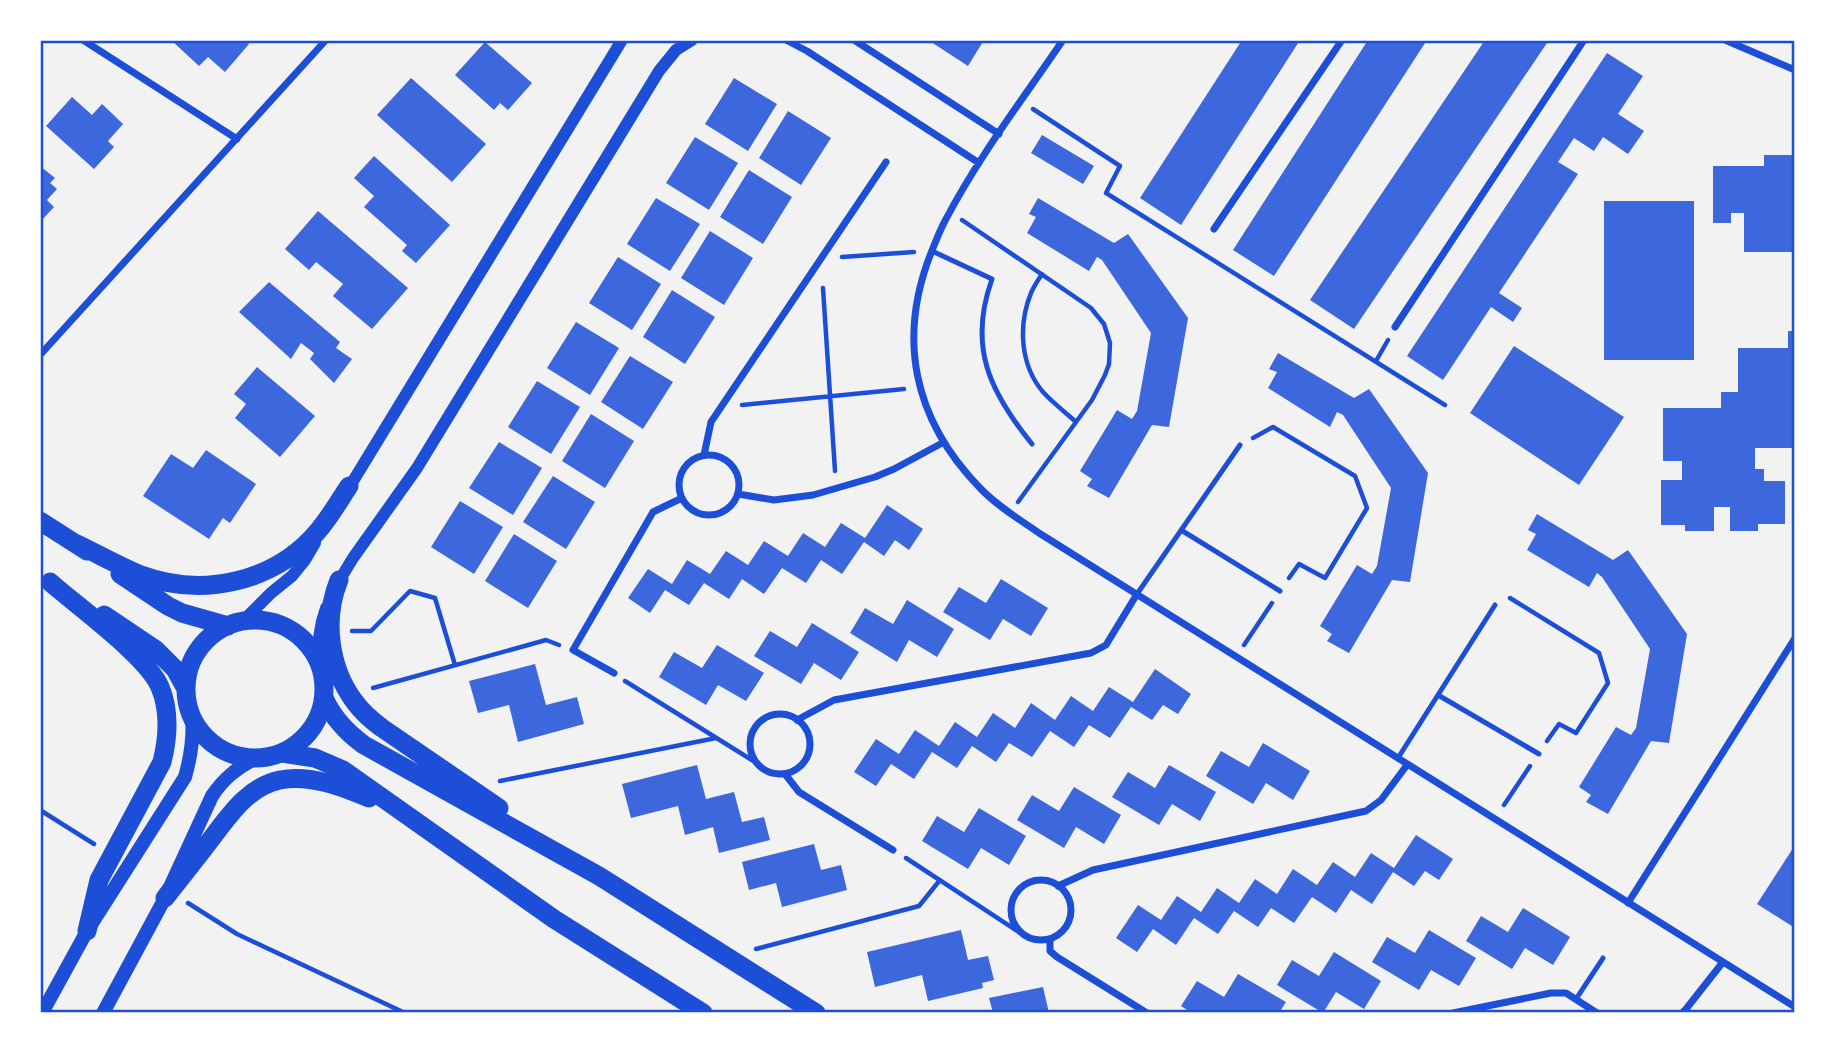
<svg xmlns="http://www.w3.org/2000/svg" width="1835" height="1053" font-family="'PT Sans',sans-serif">
  <rect width="100%" height="100%" fill="#f2f2f2"/>
  <path fill="#3d67dc" d="M 171,40 L 244,40 L 249,44 L 225,72 L 208,57 L 199,66 Z
    M 928,40 L 984,40 L 968,66 Z
    M 1242,40 L 1300,40 L 1181,225 L 1140,198 Z
    M 1368,40 L 1427,40 L 1274,276 L 1233,250 Z
    M 1485,40 L 1549,40 L 1354,329 L 1310,300 Z
    M 485,42 L 532,83 L 508,110 L 500,103 L 494,110 L 455,75 Z
    M 1607,53 L 1643,76 L 1618,114 L 1644,131 L 1628,154 L 1603,137 L 1594,151 L 1574,138 L 1558,162 L 1578,174 L 1499,293 L 1522,308 L 1513,322 L 1491,307 L 1443,380 L 1407,356 Z
    M 411,78 L 486,144 L 452,182 L 377,115 Z
    M 734,78 L 777,104 L 748,151 L 705,124 Z
    M 72,97 L 92,115 L 102,104 L 123,124 L 108,141 L 114,147 L 94,169 L 46,126 Z
    M 788,111 L 831,138 L 801,185 L 759,158 Z
    M 1042,135 L 1094,166 L 1083,184 L 1031,153 Z
    M 695,137 L 738,163 L 709,210 L 666,183 Z
    M 1764,155 L 1795,155 L 1795,252 L 1744,252 L 1744,213 L 1731,213 L 1731,223 L 1713,223 L 1713,166 L 1764,166 Z
    M 374,156 L 450,225 L 416,263 L 402,251 L 407,245 L 364,207 L 374,196 L 354,178 Z
    M 40,166 L 55,178 L 50,183 L 57,189 L 47,200 L 54,207 L 40,222 Z
    M 749,170 L 792,197 L 763,244 L 720,217 Z
    M 656,198 L 700,224 L 670,271 L 627,244 Z
    M 1038,198 L 1114,243 L 1128,234 L 1188,318 L 1169,427 L 1152,425 L 1109,498 L 1087,486 L 1092,479 L 1080,471 L 1117,410 L 1132,419 L 1137,411 L 1151,333 L 1102,260 L 1097,257 L 1089,271 L 1027,233 L 1036,217 L 1029,214 Z
    M 1604,201 L 1694,201 L 1694,360 L 1604,360 Z
    M 318,211 L 408,288 L 372,329 L 333,296 L 343,284 L 316,262 L 309,270 L 285,249 Z
    M 710,231 L 753,258 L 724,305 L 681,278 Z
    M 618,257 L 661,284 L 632,330 L 589,303 Z
    M 269,282 L 340,342 L 336,348 L 352,359 L 334,383 L 310,359 L 314,353 L 301,343 L 291,359 L 239,312 Z
    M 672,290 L 715,317 L 685,364 L 643,337 Z
    M 576,322 L 619,348 L 590,395 L 547,368 Z
    M 1788,331 L 1795,331 L 1795,448 L 1755,448 L 1755,469 L 1764,469 L 1764,481 L 1785,481 L 1785,524 L 1758,524 L 1758,531 L 1730,531 L 1730,507 L 1714,507 L 1714,531 L 1685,531 L 1685,525 L 1661,525 L 1661,480 L 1682,480 L 1682,461 L 1663,461 L 1663,408 L 1721,408 L 1721,392 L 1738,392 L 1738,348 L 1788,348 Z
    M 1514,346 L 1624,417 L 1579,485 L 1470,413 Z
    M 1278,353 L 1354,398 L 1369,389 L 1428,473 L 1410,582 L 1392,580 L 1349,653 L 1327,641 L 1332,634 L 1320,626 L 1357,565 L 1372,574 L 1377,566 L 1391,488 L 1343,415 L 1337,412 L 1330,427 L 1268,388 L 1277,372 L 1269,369 Z
    M 630,356 L 673,382 L 643,429 L 601,402 Z
    M 257,367 L 315,416 L 280,457 L 235,418 L 246,404 L 234,394 Z
    M 537,381 L 580,407 L 551,454 L 508,427 Z
    M 591,414 L 634,441 L 605,488 L 562,461 Z
    M 499,442 L 542,468 L 513,515 L 469,488 Z
    M 206,450 L 256,484 L 230,523 L 223,518 L 209,539 L 143,496 L 171,454 L 193,468 Z
    M 553,476 L 595,502 L 566,549 L 523,522 Z
    M 460,501 L 503,527 L 474,574 L 431,547 Z
    M 887,505 L 923,529 L 909,550 L 895,540 L 884,556 L 864,542 L 842,574 L 821,560 L 806,583 L 782,568 L 764,594 L 742,579 L 729,599 L 704,583 L 689,605 L 665,590 L 650,613 L 628,598 L 648,569 L 672,584 L 687,560 L 710,574 L 726,551 L 748,565 L 764,541 L 788,556 L 803,533 L 825,547 L 841,523 L 865,538 Z
    M 1537,514 L 1613,560 L 1628,550 L 1687,634 L 1669,743 L 1651,741 L 1608,814 L 1586,802 L 1591,795 L 1579,787 L 1616,727 L 1631,735 L 1636,728 L 1650,649 L 1602,577 L 1597,573 L 1589,587 L 1527,550 L 1536,534 L 1528,530 Z
    M 514,534 L 557,561 L 528,608 L 485,581 Z
    M 1001,579 L 1048,608 L 1031,636 L 1003,619 L 990,640 L 943,612 L 959,587 L 986,603 Z
    M 907,600 L 954,629 L 937,657 L 909,640 L 897,662 L 850,633 L 865,608 L 893,624 Z
    M 812,623 L 859,652 L 841,680 L 814,663 L 801,684 L 754,656 L 770,631 L 797,647 Z
    M 717,645 L 764,673 L 746,701 L 718,685 L 706,705 L 659,677 L 674,652 L 702,668 Z
    M 535,664 L 546,705 L 577,697 L 584,724 L 518,742 L 509,705 L 478,713 L 469,681 Z
    M 1155,669 L 1191,694 L 1178,714 L 1163,705 L 1152,720 L 1131,707 L 1110,738 L 1089,725 L 1074,747 L 1050,731 L 1032,757 L 1009,743 L 996,762 L 972,746 L 957,768 L 932,752 L 914,779 L 891,764 L 876,786 L 854,772 L 876,739 L 899,754 L 915,730 L 939,746 L 955,722 L 977,737 L 993,713 L 1015,728 L 1031,703 L 1055,720 L 1071,696 L 1093,711 L 1109,687 L 1133,702 Z
    M 1263,743 L 1310,771 L 1293,800 L 1266,783 L 1253,804 L 1206,776 L 1221,751 L 1249,767 Z
    M 697,765 L 706,799 L 734,792 L 742,822 L 764,817 L 770,840 L 719,853 L 713,827 L 685,835 L 678,806 L 631,818 L 622,784 Z
    M 1169,765 L 1216,792 L 1200,821 L 1172,804 L 1159,825 L 1112,797 L 1128,772 L 1155,788 Z
    M 1074,787 L 1121,815 L 1104,844 L 1076,827 L 1064,848 L 1017,820 L 1032,795 L 1059,811 Z
    M 979,808 L 1026,836 L 1009,865 L 981,848 L 968,869 L 922,841 L 937,816 L 964,832 Z
    M 1416,835 L 1453,859 L 1439,880 L 1425,871 L 1414,886 L 1393,872 L 1372,904 L 1351,890 L 1336,913 L 1312,897 L 1294,923 L 1271,908 L 1258,927 L 1234,911 L 1218,934 L 1194,918 L 1176,945 L 1153,929 L 1137,952 L 1116,938 L 1138,905 L 1161,920 L 1177,896 L 1201,912 L 1217,888 L 1239,903 L 1255,879 L 1277,894 L 1293,869 L 1317,885 L 1333,862 L 1355,877 L 1371,853 L 1394,868 Z
    M 814,844 L 821,870 L 841,865 L 847,890 L 782,907 L 776,883 L 749,890 L 742,862 Z
    M 1795,845 L 1795,928 L 1757,904 Z
    M 1523,908 L 1570,937 L 1553,965 L 1525,948 L 1512,969 L 1466,941 L 1481,916 L 1508,932 Z
    M 961,930 L 968,960 L 988,956 L 994,980 L 982,983 L 983,988 L 928,1001 L 922,975 L 875,987 L 867,952 Z
    M 1429,930 L 1476,958 L 1459,986 L 1431,970 L 1419,990 L 1372,962 L 1387,937 L 1415,953 Z
    M 1334,952 L 1381,981 L 1364,1009 L 1336,992 L 1323,1013 L 1277,985 L 1292,960 L 1319,976 Z
    M 1238,974 L 1286,1002 L 1279,1013 L 1192,1013 L 1181,1006 L 1197,981 L 1224,997 Z
    M 1043,987 L 1049,1013 L 993,1013 L 989,998 Z"/>
  <g fill="none" stroke-linecap="round" stroke-linejoin="round">
    <path stroke="#1d4ed8" stroke-width="4.5" d="M 1033,109 L 1120,166 L 1106,193 L 1445,405
      M 962,220 L 1091,308 L 1104,324 L 1110,343 L 1109,364 L 1105,375 L 1092,400 L 1018,502
      M 842,257 L 914,252
      M 1042,274 C 1038,280 1034,286 1031,293 C 1018,325 1020,365 1043,392 C 1053,403 1065,412 1076,422
      M 823,288 L 835,471
      M 1376,361 L 1388,340
      M 742,405 L 904,389
      M 1253,438 L 1273,427 L 1355,476 L 1367,508 L 1325,578 L 1299,564 L 1289,578
      M 1510,598 L 1599,653 L 1608,683 L 1576,733 L 1559,724 L 1547,741
      M 352,631 L 371,631 L 410,591 L 435,598 L 455,665
      M 1244,645 L 1272,603
      M 625,681 L 755,762
      M 373,688 L 546,640 L 559,645
      M 500,781 L 716,738
      M 1504,805 L 1530,766
      M 40,810 L 94,844
      M 906,858 L 1019,932
      M 188,903 L 237,934 L 405,1013
      M 756,949 L 919,906 L 940,880"/>
    <path stroke="#1d4ed8" stroke-width="5" d="M 932,251 L 992,279 C 968,346 989,391 1032,444
      M 1181,530 L 1280,591
      M 1137,594 L 1240,445
      M 1438,695 L 1539,754
      M 1398,758 L 1495,605
      M 1576,999 L 1603,958"/>
    <path stroke="#1d4ed8" stroke-width="7" d="M 83,40 L 237,139
      M 786,40 L 807,51 L 979,163
      M 854,40 L 999,134
      M 1063,40 C 1023,99 979,156 946,219 C 941,228 937,238 933,248 C 896,337 913,419 980,488 C 997,506 1019,519 1039,533 L 1795,1007
      M 1725,40 L 1795,70
      M 1214,229 L 1342,40
      M 1395,327 L 1584,40
      M 40,355 L 326,40
      M679 485a30 30 0 1 1 60 0a30 30 0 1 1-60 0Z
      M 704,455 L 711,422 L 886,162
      M 738,494 L 774,500 L 813,495 L 875,477 L 894,469 L 944,442
      M 614,673 L 573,650 L 653,512 L 682,498
      M750 744a30 30 0 1 1 60 0a30 30 0 1 1-60 0Z
      M 797,720 L 834,700 L 1091,653 L 1106,645 L 1137,594
      M 785,774 L 799,792 L 893,850
      M1011 910a30 30 0 1 1 60 0a30 30 0 1 1-60 0Z
      M 1058,886 L 1093,870 L 1366,811 L 1381,800 L 1407,765
      M 1628,903 L 1795,638
      M 1050,939 L 1050,951 L 1057,957 L 1147,1013
      M 1453,1013 L 1551,993 L 1566,993 L 1597,1013
      M 1682,1013 L 1686,1009 L 1723,962"/>
    <path stroke="#1d4ed8" stroke-width="12" d="M 347,491 L 622,40
      M 336,586 L 353,558 L 417,468 L 659,71 L 676,50 L 692,40
      M 241,623 L 271,593 L 292,576 L 305,560 L 315,543
      M 319,663 C 318,643 319,627 326,608"/>
    <path stroke="#1d4ed8" stroke-width="14" d="M 42,1013 L 87,931 L 185,777 C 191,756 194,738 192,716
      M 103,1013 L 165,898 L 212,796 C 224,778 237,768 256,758"/>
    <path stroke="#1d4ed8" stroke-width="19" d="M 40,521 L 87,551
      M 77,544 C 98,554 119,566 141,575 C 203,598 275,582 318,531 C 330,517 339,501 349,486
      M 120,574 L 168,606 L 182,613 L 228,626
      M 339,580 C 323,619 329,667 354,701 C 362,712 371,720 382,728 L 499,808
      M 50,582 C 77,606 147,656 160,687 C 170,711 168,738 162,762 L 99,880 L 87,931
      M 104,615 L 156,650 L 175,669 L 186,689
      M186 689a69 69 0 1 1 138 0a69 69 0 1 1-138 0Z
      M 324,698 C 333,718 346,732 364,745 L 599,876 L 816,1013
      M 282,753 L 315,758 L 343,770 L 554,919 L 703,1013
      M 165,898 C 178,881 192,864 205,847 C 225,822 245,787 280,780 C 310,774 342,787 369,798"/>
  </g>
  <rect width="1835" height="1053" fill="none" stroke="#ffffff" stroke-width="84"/>
  <rect x="42" y="42" width="1751" height="969" fill="none" stroke="#1d4ed8" stroke-width="2.5"/>
</svg>
